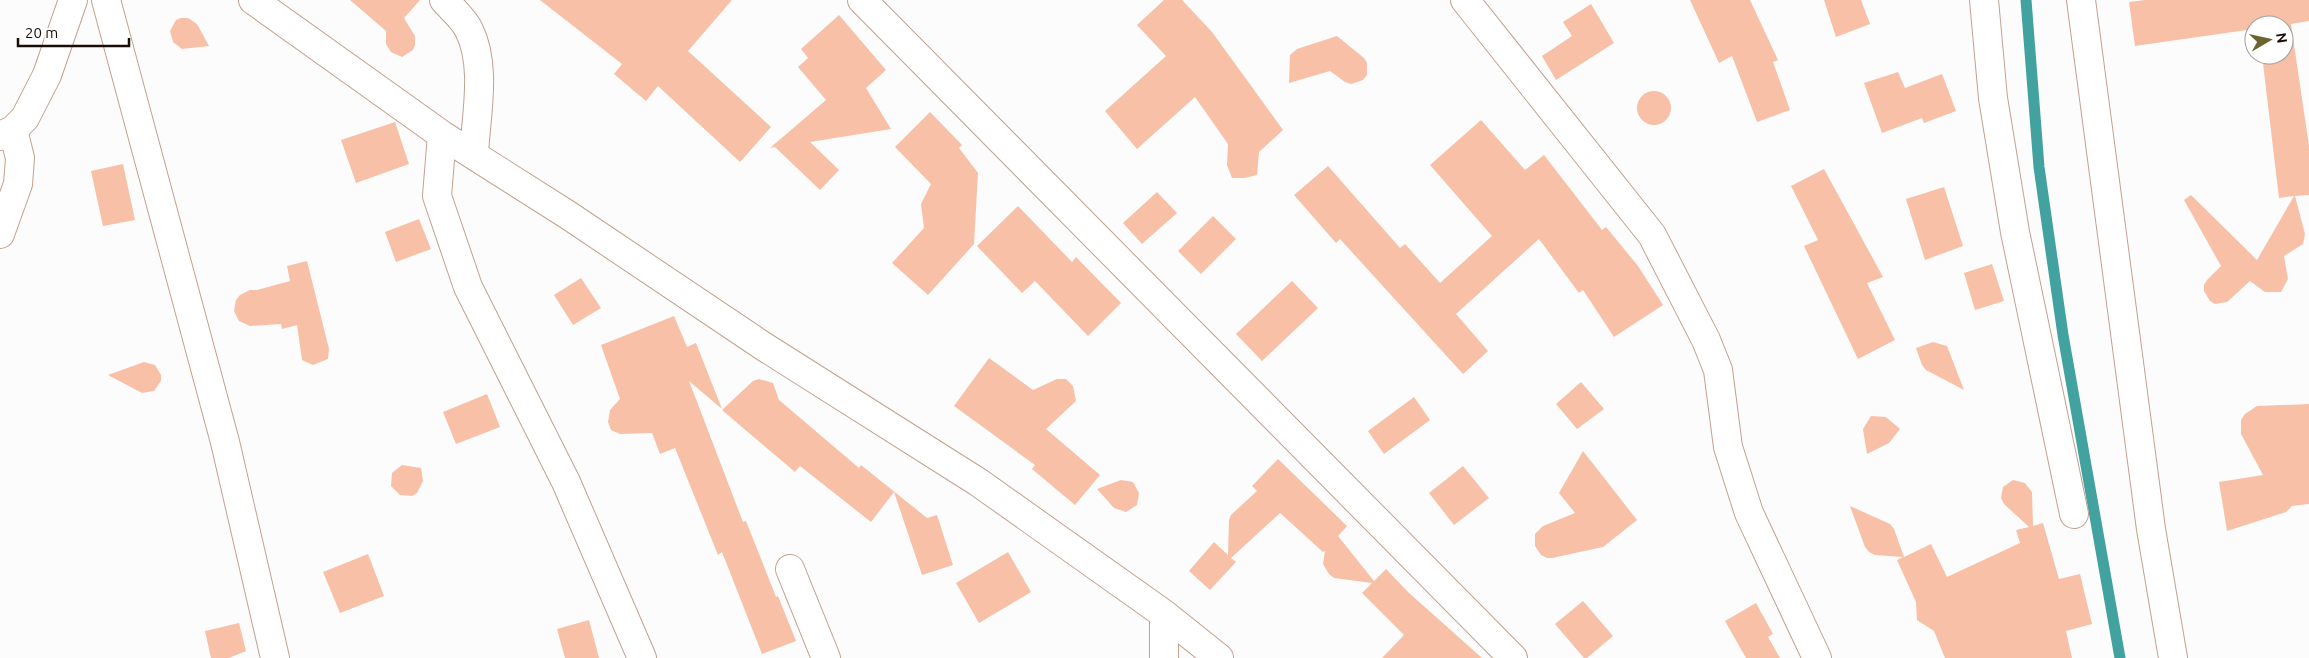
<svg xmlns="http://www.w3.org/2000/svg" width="2309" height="658" font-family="Ubuntu,sans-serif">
  <rect width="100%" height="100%" fill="#fcfcfc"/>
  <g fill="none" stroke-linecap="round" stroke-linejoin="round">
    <path stroke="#42a2a0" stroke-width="11" d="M 2026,0 L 2039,167 L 2063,335 L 2120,658"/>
  </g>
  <path fill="#f7c0a7" d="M 350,0 L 420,0 L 404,18 L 415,36 L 415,45 L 413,50 L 402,57 L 391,52 L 386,44 L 386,31 Z
    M 540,0 L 732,0 L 688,51 L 771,127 L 740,162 L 658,86 L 646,101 L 614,74 L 622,64 Z
    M 1164,0 L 1182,0 L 1212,32 L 1283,130 L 1259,152 L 1257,175 L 1245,178 L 1232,178 L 1227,165 L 1228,144 L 1195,97 L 1137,149 L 1105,111 L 1166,56 L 1137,25 Z
    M 1690,0 L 1750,0 L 1778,60 L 1773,62 L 1790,110 L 1757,122 L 1732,56 L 1719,63 Z
    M 1824,0 L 1861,0 L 1870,24 L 1836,37 Z
    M 2145,0 L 2309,0 L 2309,21 L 2291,24 L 2309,146 L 2309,195 L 2295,196 L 2305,234 L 2303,244 L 2284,256 L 2288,279 L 2281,292 L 2265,292 L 2250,281 L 2227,302 L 2215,304 L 2210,301 L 2204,291 L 2204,285 L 2207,280 L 2221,266 L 2184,200 L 2191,195 L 2257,260 L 2294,196 L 2279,198 L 2262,55 L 2284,55 L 2284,25 L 2254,25 L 2254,29 L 2135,46 L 2129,2 Z
    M 1591,4 L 1614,43 L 1556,80 L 1542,56 L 1572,36 L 1563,22 Z
    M 839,15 L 886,70 L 866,88 L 891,129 L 810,142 L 839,170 L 820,190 L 775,147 L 770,148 L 826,100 L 798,67 L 808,58 L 801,49 Z
    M 181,18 L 188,18 L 197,24 L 209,46 L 182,49 L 173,42 L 170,31 L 176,20 Z
    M 1337,36 L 1364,58 L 1367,63 L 1367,75 L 1363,80 L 1351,84 L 1345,82 L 1330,71 L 1289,83 L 1290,55 L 1297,49 Z
    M 1898,72 L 1905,88 L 1942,74 L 1956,111 L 1924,123 L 1922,118 L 1882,133 L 1864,83 Z
    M1637 108a17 17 0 1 1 34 0a17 17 0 1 1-34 0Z
    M 930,112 L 962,145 L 959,148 L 978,173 L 974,244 L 928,295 L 892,263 L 924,228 L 921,204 L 931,184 L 895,147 Z
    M 1481,120 L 1525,170 L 1544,155 L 1602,230 L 1606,227 L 1638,266 L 1663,305 L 1614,337 L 1583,290 L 1579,293 L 1539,239 L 1456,314 L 1488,351 L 1463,374 L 1340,239 L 1336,243 L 1294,195 L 1328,166 L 1400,248 L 1405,244 L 1440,283 L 1492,236 L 1430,165 Z
    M 395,122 L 409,164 L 356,183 L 341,140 Z
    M 123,164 L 135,220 L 103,226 L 91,171 Z
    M 1824,169 L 1883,277 L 1867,283 L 1895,340 L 1858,359 L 1804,246 L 1818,240 L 1791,186 Z
    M 1944,187 L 1963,246 L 1925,260 L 1906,199 Z
    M 1157,192 L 1177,213 L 1142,244 L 1123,223 Z
    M 1018,206 L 1072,262 L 1076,257 L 1121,303 L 1088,336 L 1035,281 L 1022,293 L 977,246 Z
    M 1213,216 L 1236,239 L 1201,274 L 1178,251 Z
    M 419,219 L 431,249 L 396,262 L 385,232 Z
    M 307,261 L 329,349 L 328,359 L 313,365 L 302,360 L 297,325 L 282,329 L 281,324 L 250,326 L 239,321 L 234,311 L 236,300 L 240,295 L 250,290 L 257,290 L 290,281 L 287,266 Z
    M 1992,264 L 2004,301 L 1975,310 L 1964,273 Z
    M 581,278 L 601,308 L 573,325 L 554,295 Z
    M 1292,281 L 1318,308 L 1262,361 L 1236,334 Z
    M 674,316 L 687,347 L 696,343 L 722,409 L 689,381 L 743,522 L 746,521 L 776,597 L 778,596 L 796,641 L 762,654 L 722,552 L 718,555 L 675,448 L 660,454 L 652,433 L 620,434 L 611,430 L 608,422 L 610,410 L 620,399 L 601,345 Z
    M 1933,342 L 1947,346 L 1964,390 L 1926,370 L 1922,365 L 1916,348 Z
    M 989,358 L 1033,390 L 1057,379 L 1066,379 L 1073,386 L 1076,401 L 1046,429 L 1100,475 L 1075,505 L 1032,469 L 1035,465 L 954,406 Z
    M 144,362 L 155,365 L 161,375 L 161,381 L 154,391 L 142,393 L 108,375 Z
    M 759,379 L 773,383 L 779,400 L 859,468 L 861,465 L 927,518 L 937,515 L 953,565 L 922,575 L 894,492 L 871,522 L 800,466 L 795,472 L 722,410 L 753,381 Z
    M 1581,382 L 1604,409 L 1577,429 L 1556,404 Z
    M 487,394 L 500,427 L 456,444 L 443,412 Z
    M 1414,397 L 1430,420 L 1384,454 L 1368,431 Z
    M 2309,404 L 2309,504 L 2292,506 L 2286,512 L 2227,531 L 2219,482 L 2263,475 L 2241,434 L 2241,420 L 2245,414 L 2257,406 Z
    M 1871,416 L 1886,417 L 1900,429 L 1889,443 L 1867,454 L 1863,429 Z
    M 1583,451 L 1637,520 L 1603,547 L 1552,558 L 1547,558 L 1541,555 L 1535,546 L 1535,534 L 1543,526 L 1575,513 L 1559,493 Z
    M 1278,459 L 1347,526 L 1338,536 L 1374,581 L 1386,569 L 1408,592 L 1482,658 L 1382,658 L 1404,635 L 1362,593 L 1372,583 L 1334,578 L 1329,574 L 1323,564 L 1325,551 L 1323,552 L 1280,513 L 1231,558 L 1236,562 L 1210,590 L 1189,571 L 1214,542 L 1228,555 L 1229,520 L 1231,515 L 1257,491 L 1252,486 Z
    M 402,465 L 421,468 L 423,481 L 417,493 L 412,496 L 400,495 L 391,486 L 392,473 Z
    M 1463,466 L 1489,498 L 1454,525 L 1429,493 Z
    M 1121,480 L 1133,482 L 1139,493 L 1137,505 L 1126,512 L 1114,508 L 1097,489 Z
    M 2013,480 L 2025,483 L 2032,492 L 2033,526 L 2043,523 L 2059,579 L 2080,574 L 2092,624 L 2066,631 L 2072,658 L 1945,658 L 1934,631 L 1917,620 L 1916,602 L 1897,560 L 1903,557 L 1875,555 L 1869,552 L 1865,547 L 1850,506 L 1890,524 L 1894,529 L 1904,557 L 1931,544 L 1947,577 L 2020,543 L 2016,530 L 2029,527 L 2004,504 L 2001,498 L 2003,487 Z
    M 1008,552 L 1031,592 L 979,623 L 956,583 Z
    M 368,554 L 384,596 L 340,613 L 323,572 Z
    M 1583,601 L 1613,636 L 1587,658 L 1584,658 L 1555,624 Z
    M 1756,603 L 1773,634 L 1768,637 L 1780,658 L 1746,658 L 1725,621 Z
    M 589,620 L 599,658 L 565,658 L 557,629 Z
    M 239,623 L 246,651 L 229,658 L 211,658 L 205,631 Z"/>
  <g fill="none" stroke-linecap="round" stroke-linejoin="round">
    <defs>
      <path id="minor" d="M 106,0 L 225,442 L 275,658
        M 253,0 L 442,135 L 568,215 L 763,346 L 978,482 L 1164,614 L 1219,658
        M 444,0 C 452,9 464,19 469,30 C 487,66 476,115 474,154
        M 862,0 L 1513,658
        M 1465,0 L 1652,235 L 1706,340 L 1718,370 L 1728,447 L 1749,513 L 1817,658
        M 1984,0 L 1993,98 L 2015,232 L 2074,514
        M 2081,0 L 2151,529 L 2173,658
        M 442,135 L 437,196 L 468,287 L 566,482 L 642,658
        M 0,136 L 13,130 L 25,118 L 47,75 L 73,0
        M 0,234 L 18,184 L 20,158 L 13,130
        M 790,569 L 826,658
        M 1164,658 L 1164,614"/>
    </defs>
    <use href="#minor" stroke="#c4a08f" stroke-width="30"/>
    <use href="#minor" stroke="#fff" stroke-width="28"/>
  </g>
  <g transform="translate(2269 40) rotate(81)"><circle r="24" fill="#ffffff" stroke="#a39e9c"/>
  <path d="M0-4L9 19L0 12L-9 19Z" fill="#6b6330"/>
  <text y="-8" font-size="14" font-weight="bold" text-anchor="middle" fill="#190d07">N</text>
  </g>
  <path d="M18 38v8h111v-8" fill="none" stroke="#190d07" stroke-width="2.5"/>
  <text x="25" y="38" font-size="15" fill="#190d07" stroke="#ffffff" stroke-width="4" paint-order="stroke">20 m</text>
</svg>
